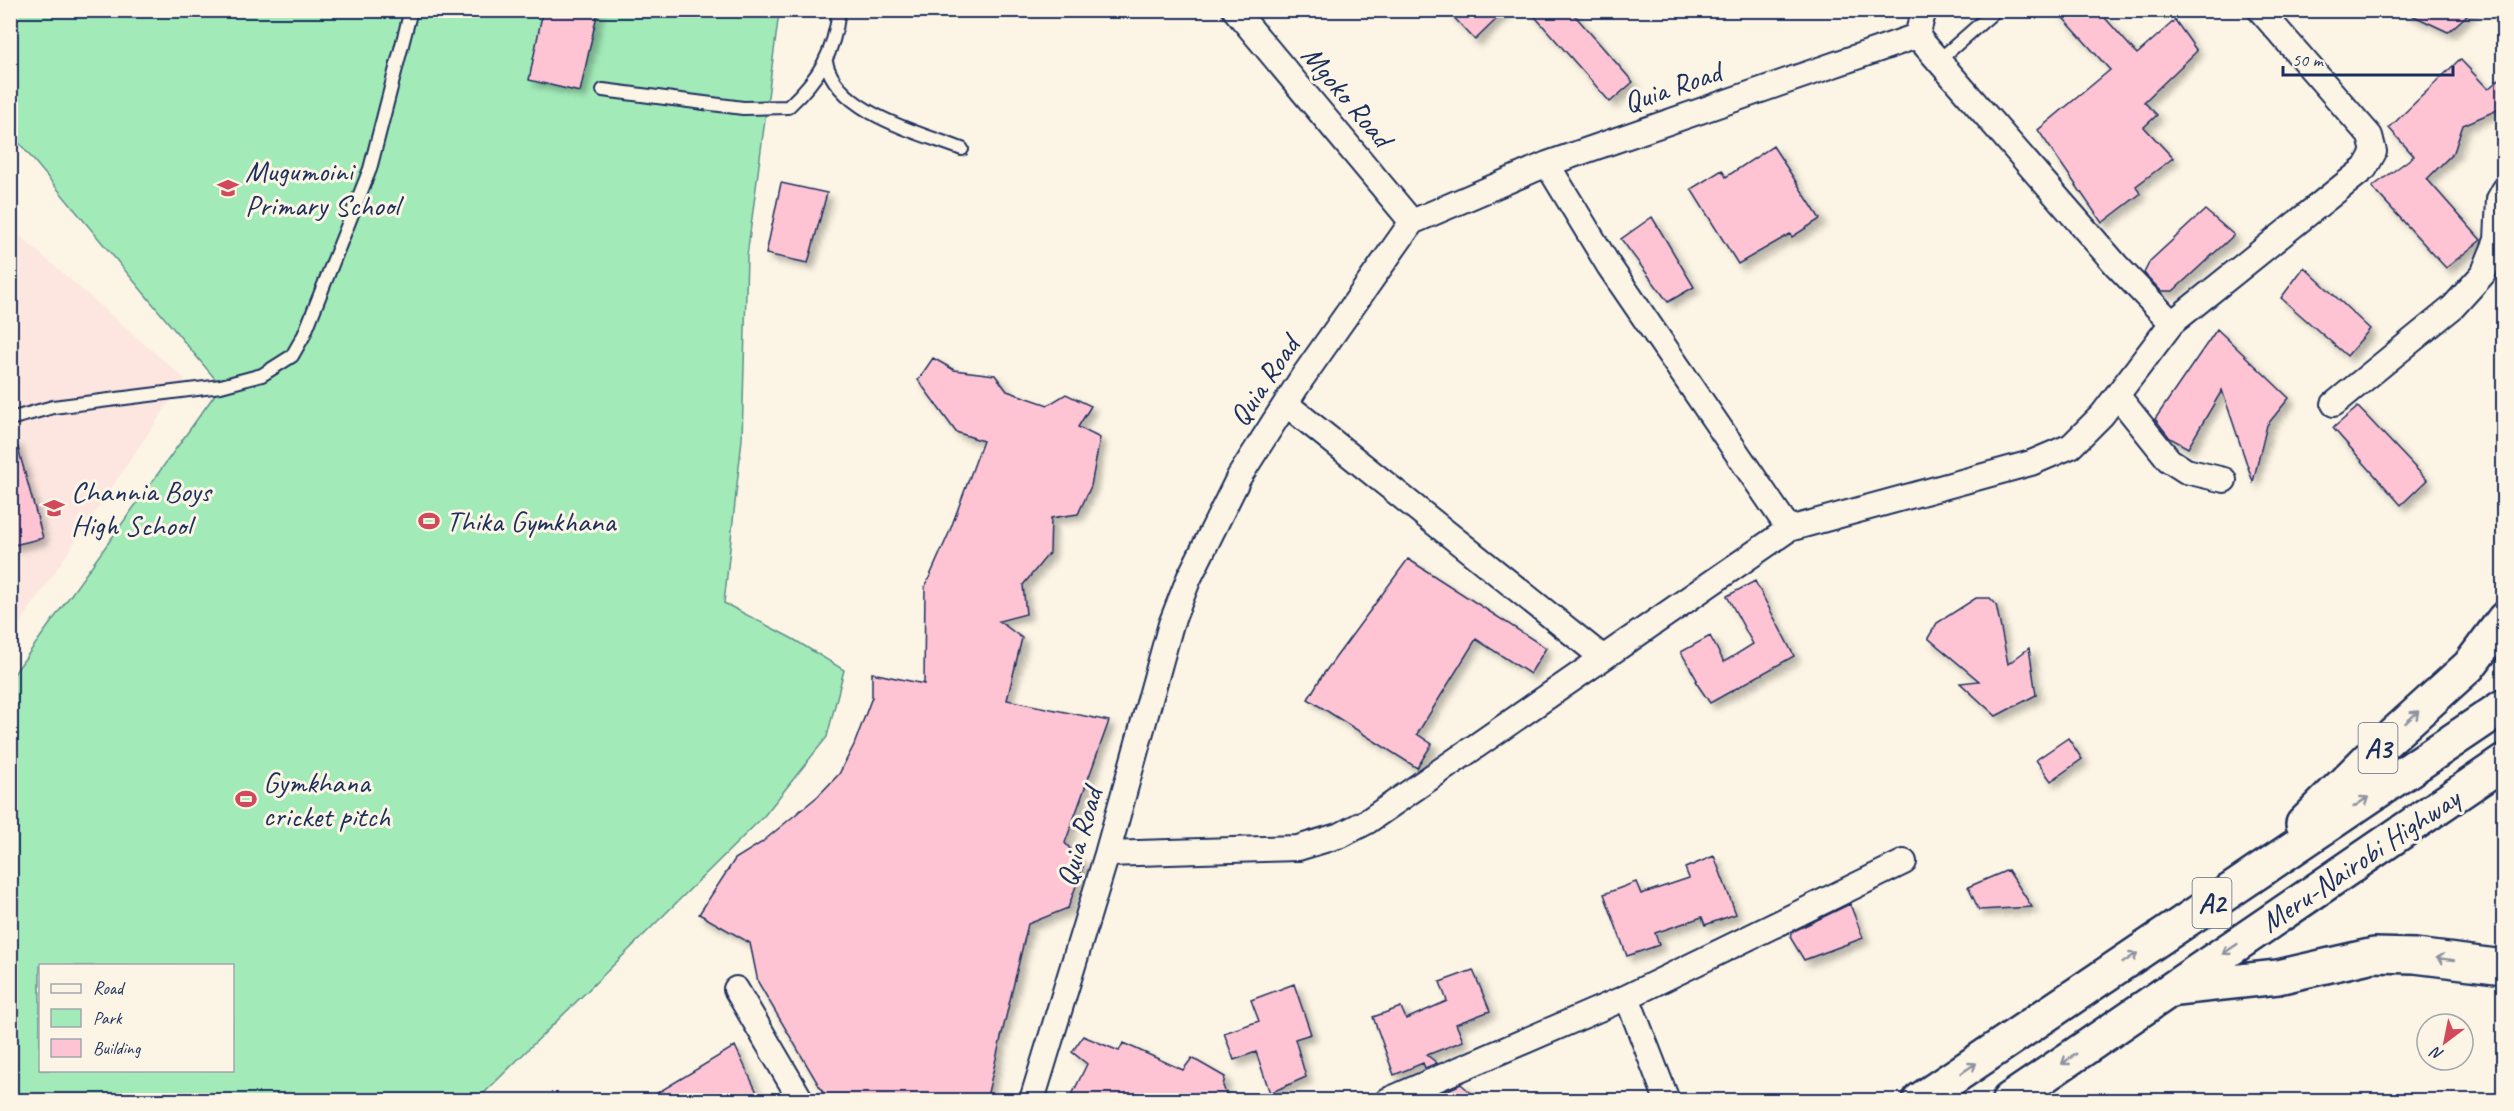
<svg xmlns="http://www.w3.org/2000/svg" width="2514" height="1111" font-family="Caveat,sans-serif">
  <defs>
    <filter id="shadow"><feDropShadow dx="5.5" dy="5.5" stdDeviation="3" flood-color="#0004"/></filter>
  </defs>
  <rect width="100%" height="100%" fill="#fcf5e5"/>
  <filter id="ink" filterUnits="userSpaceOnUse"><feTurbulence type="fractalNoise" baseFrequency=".0167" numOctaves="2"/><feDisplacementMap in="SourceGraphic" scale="12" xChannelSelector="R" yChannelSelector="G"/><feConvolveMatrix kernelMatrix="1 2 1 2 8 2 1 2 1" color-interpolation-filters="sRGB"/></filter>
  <g filter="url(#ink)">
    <path fill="#fde6e0" d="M 11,228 L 185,379 L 11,637 Z"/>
    <path fill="#a2ebb9" stroke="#5e8d8c" stroke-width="1.5" fill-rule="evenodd" d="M 766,10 L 779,13 L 747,256 L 742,439 L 724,603 L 793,639 L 844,670 L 827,737 L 764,816 L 477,1100 L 11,1100 L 11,678 L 221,386 L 11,133 L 10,11 ZM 40,966 L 232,966 L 232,1070 L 40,1070 Z"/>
    <path fill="#fec4d4" stroke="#1b2f5e" stroke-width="1.5" filter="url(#shadow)" d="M 543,10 L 598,10 L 580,92 L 529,80 Z
      M 1447,10 L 1506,10 L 1475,40 Z
      M 1529,10 L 1570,10 L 1633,82 L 1610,102 Z
      M 2056,10 L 2098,10 L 2137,54 L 2175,20 L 2197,51 L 2144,102 L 2157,115 L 2144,127 L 2173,158 L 2136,186 L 2140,194 L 2102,223 L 2038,130 L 2110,70 Z
      M 2401,10 L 2473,10 L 2448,32 Z
      M 2460,59 L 2488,89 L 2504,75 L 2504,107 L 2463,125 L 2454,152 L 2427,179 L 2481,240 L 2446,268 L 2372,187 L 2414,156 L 2389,128 Z
      M 1773,146 L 1820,219 L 1792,237 L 1790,234 L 1738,264 L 1691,189 L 1722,170 L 1726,177 Z
      M 781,183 L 827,193 L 808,263 L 766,254 Z
      M 2205,210 L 2234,235 L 2173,291 L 2161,291 L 2144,273 L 2150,261 Z
      M 1652,217 L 1694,287 L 1668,302 L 1621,239 Z
      M 2304,267 L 2370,329 L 2347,356 L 2281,298 Z
      M 2217,329 L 2289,398 L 2267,425 L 2253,482 L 2222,390 L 2188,448 L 2170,438 L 2155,419 Z
      M 933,358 L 954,370 L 995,375 L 1007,391 L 1048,405 L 1066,394 L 1091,406 L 1078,427 L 1100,438 L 1091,486 L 1078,514 L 1051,518 L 1050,552 L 1023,585 L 1026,614 L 999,621 L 1022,638 L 1007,700 L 1109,721 L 1065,843 L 1084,864 L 1068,908 L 1028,924 L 986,1101 L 828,1101 L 758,982 L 750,943 L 699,914 L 735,859 L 761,843 L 818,796 L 839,774 L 854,745 L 872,697 L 872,673 L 924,684 L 925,587 L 949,533 L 983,441 L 956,432 L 918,380 Z
      M 2358,407 L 2427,480 L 2401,505 L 2333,428 Z
      M 16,441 L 43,538 L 10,546 L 10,442 Z
      M 1408,559 L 1546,648 L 1530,674 L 1476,639 L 1417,734 L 1432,744 L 1417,768 L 1308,699 L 1322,676 Z
      M 1755,581 L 1794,656 L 1710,703 L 1695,681 L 1697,680 L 1681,652 L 1710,636 L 1724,662 L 1753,644 L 1727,596 Z
      M 1976,598 L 1990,598 L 1996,604 L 2008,664 L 2029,648 L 2036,695 L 1996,716 L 1960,683 L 1979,681 L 1928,638 L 1937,623 Z
      M 2068,738 L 2082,759 L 2051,781 L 2036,760 Z
      M 1714,856 L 1736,914 L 1705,925 L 1702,917 L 1655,933 L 1659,945 L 1627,956 L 1604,894 L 1636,882 L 1641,894 L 1689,878 L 1685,868 Z
      M 2008,870 L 2032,907 L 1979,910 L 1968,887 Z
      M 1850,904 L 1863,938 L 1804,960 L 1790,937 L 1792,932 Z
      M 1473,970 L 1490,1011 L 1456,1024 L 1463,1041 L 1427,1055 L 1437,1063 L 1425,1068 L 1423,1063 L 1394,1075 L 1373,1017 L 1401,1007 L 1406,1019 L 1447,1001 L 1440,982 Z
      M 1294,984 L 1311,1034 L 1295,1039 L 1306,1077 L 1270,1093 L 1256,1052 L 1234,1060 L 1224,1033 L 1259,1021 L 1251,1000 Z
      M 1083,1036 L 1119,1051 L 1123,1043 L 1183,1070 L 1192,1058 L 1225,1077 L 1223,1086 L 1229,1101 L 1069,1101 L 1087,1064 L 1072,1052 Z
      M 735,1046 L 761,1101 L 644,1101 Z
      M 1461,1084 L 1480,1101 L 1439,1101 L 1437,1095 Z"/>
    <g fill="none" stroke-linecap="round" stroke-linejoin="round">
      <defs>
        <path id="lane" d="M 1939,60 L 1996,10
          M 826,62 C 838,113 918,132 962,149
          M 603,90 L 743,108 L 788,107 C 819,78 834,54 839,10
          M 10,419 L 53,407 L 221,386 L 262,375 L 292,356 L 304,335 L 370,169 L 411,10"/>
        <path id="street" d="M 1235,10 L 1412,222
          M 1917,36 L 2117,266 L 2172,323 L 2365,168 L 2374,152 L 2370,136 L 2260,10
          M 1917,36 L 1924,10
          M 2117,395 L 2169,460 L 2186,471 L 2224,480
          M 1286,404 L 1602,657
          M 2334,404 L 2453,307 L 2483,274 L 2497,240 L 2499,199 L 2504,190
          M 1789,529 L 2031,463 L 2071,446 L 2102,415 L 2172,323
          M 1107,854 L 1298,848 L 1341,835 L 1368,821 L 1789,529 L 1609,266 L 1547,164
          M 736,989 L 801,1100
          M 1627,997 L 1667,1100
          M 1032,1100 L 1107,854 L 1171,624 L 1189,578 L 1239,477 L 1302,378 L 1412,222 L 1547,164 L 1917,36
          M 1388,1100 L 1627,997 L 1904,862"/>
        <path id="highway" d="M 2303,824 L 2383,744 L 2469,666 L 2504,619
          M 2176,988 L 2278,977 L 2374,955 L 2415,956 L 2504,967
          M 1920,1100 L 2504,706
          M 2009,1100 L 2504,762"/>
      </defs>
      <use href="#lane" stroke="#1b2f5e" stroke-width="16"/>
      <use href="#street" stroke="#1b2f5e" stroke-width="28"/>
      <use href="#highway" stroke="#1b2f5e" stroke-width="38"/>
      <use href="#lane" stroke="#fcf5e5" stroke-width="12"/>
      <use href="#street" stroke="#fcf5e5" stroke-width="24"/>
      <use href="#highway" stroke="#fcf5e5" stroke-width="33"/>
    </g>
    <defs><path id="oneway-shaft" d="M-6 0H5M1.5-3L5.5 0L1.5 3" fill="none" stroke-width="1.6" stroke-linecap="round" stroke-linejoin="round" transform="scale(1.5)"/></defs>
    <g stroke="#8c92a2">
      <use href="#oneway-shaft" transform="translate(2412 717) rotate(-42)"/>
      <use href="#oneway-shaft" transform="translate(2361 802) rotate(-34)"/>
      <use href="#oneway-shaft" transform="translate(2230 949) rotate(146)"/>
      <use href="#oneway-shaft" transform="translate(2130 958) rotate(-34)"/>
      <use href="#oneway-shaft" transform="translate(2445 959) rotate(-173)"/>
      <use href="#oneway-shaft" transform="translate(2069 1059) rotate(145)"/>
      <use href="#oneway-shaft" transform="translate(1969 1068) rotate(-34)"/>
    </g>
  </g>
  <defs>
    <symbol id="school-bare" viewBox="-9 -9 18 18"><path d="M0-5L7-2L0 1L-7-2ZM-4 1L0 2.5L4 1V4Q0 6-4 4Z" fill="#d1495b" stroke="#fcf5e5" stroke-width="2.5" paint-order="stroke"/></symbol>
    <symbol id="stadium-bare" viewBox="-9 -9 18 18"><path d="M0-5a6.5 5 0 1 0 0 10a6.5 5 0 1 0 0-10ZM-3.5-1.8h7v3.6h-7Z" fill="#d1495b" stroke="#fcf5e5" stroke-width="2.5" paint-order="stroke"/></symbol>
  </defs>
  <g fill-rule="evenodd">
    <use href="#school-bare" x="213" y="173" width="30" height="30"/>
    <use href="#school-bare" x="39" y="493" width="30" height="30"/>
    <use href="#stadium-bare" x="414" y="506" width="30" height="30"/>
    <use href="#stadium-bare" x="231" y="784" width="30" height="30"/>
  </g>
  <g text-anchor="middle" stroke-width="6" stroke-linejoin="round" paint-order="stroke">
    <g fill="#fcf5e5" stroke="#5e6a86" stroke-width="1.5">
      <rect x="2358.5" y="723" width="39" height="50" rx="4.5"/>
      <rect x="2192.5" y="878" width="39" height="50" rx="4.5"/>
    </g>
    <g font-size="28" font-weight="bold" fill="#1b2f5e">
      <text x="2378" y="758">A3</text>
      <text x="2212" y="913">A2</text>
    </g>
    <g font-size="30" fill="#1b2f5e" stroke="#fcf5e5">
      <text transform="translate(1672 87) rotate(-19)" y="10">Quia Road</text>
      <text transform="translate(1347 96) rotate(50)" y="10">Mgoko Road</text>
      <text transform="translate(1264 381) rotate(-56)" y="10">Quia Road</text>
      <text transform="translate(1079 837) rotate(-74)" y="10">Quia Road</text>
      <text transform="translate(2360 860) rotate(-34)" y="10">Meru-Nairobi Highway</text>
    </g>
    <g font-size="30" fill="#1b2f5e" stroke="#fcf5e5" text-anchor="start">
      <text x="245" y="181">Mugumoini<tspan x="245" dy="34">Primary School</tspan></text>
      <text x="71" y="501">Channia Boys<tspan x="71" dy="34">High School</tspan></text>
      <text x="446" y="531">Thika Gymkhana</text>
      <text x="263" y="792">Gymkhana<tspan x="263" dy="34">cricket pitch</tspan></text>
    </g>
  </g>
  <rect width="2514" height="1111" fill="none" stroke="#fcf5e5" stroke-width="36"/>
  <rect x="18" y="18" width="2478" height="1075" fill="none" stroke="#1b2f5e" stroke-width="2" filter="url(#ink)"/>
  <rect x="39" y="964" width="195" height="108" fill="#fcf5e5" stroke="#a2a6af" stroke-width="1.5"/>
  <rect x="51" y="984" width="30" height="9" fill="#fcf5e5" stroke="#a2a6af" stroke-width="1.5"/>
  <text x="93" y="994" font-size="18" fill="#1b2f5e">Road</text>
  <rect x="51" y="1009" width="30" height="18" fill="#a2ebb9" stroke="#a2a6af" stroke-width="1.5"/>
  <text x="93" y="1024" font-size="18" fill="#1b2f5e">Park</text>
  <rect x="51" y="1039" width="30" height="18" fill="#fec4d4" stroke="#a2a6af" stroke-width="1.5"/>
  <text x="93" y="1054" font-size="18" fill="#1b2f5e">Building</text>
  <g transform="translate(2445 1042) rotate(212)"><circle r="28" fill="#fcf5e5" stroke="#a2a6af" stroke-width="1.5"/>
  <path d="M0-4.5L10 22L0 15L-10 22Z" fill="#d1495b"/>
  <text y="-9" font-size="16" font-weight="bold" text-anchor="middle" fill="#1b2f5e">N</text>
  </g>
  <path d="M2283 66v9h170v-9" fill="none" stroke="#1b2f5e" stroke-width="3"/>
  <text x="2292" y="66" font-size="18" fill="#1b2f5e" stroke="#fcf5e5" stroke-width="4.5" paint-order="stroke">50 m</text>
</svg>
